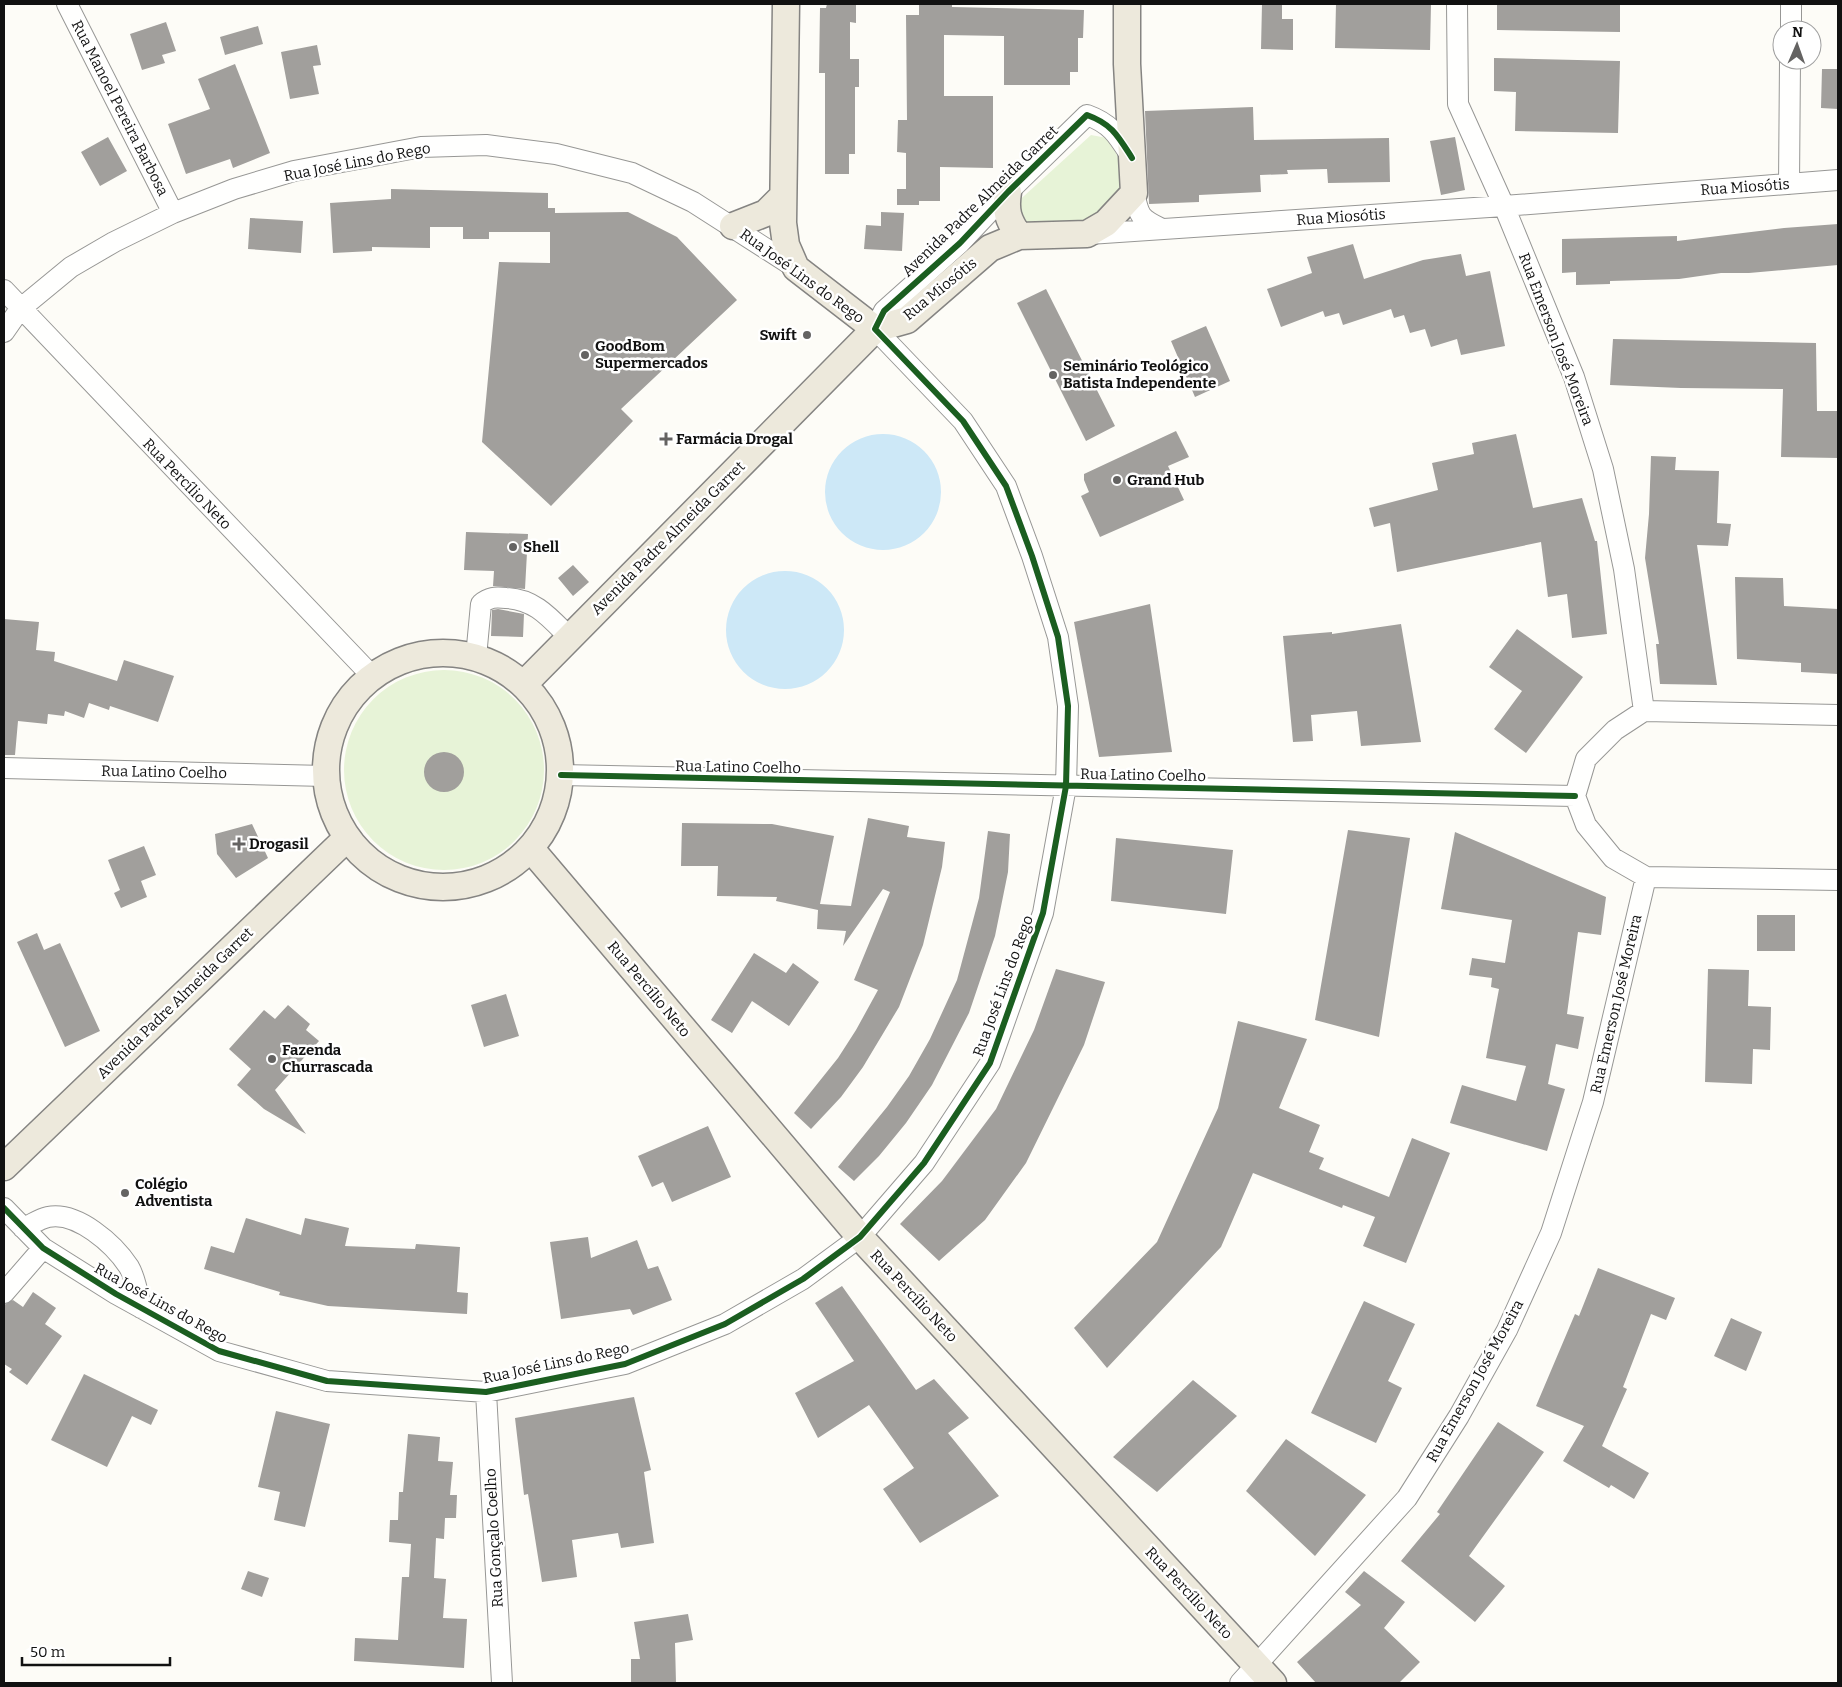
<svg xmlns="http://www.w3.org/2000/svg" width="1842" height="1687" font-family="Bitter,serif">
  <rect width="100%" height="100%" fill="#fdfcf7"/>
  <path fill="#e7f3d7" d="M 1091,135 L 1107,138 C 1118,153 1124,169 1120,188 C 1119,192 1118,200 1116,203 C 1098,229 1044,228 1018,222 L 1014,205 Z
    M344 770a100 100 0 1 1 200 0a100 100 0 1 1-200 0Z"/>
  <path fill="#cde8f7" d="M825 492a58 58 0 1 1 116 0a58 58 0 1 1-116 0Z
    M726 630a59 59 0 1 1 118 0a59 59 0 1 1-118 0Z"/>
  <path fill="#a19f9c" d="M 827,4 L 856,4 L 856,23 L 850,22 L 850,59 L 859,59 L 859,87 L 855,87 L 855,154 L 849,154 L 849,174 L 825,174 L 825,73 L 819,73 L 820,8 L 826,8 Z
    M 919,4 L 952,4 L 952,7 L 1084,10 L 1083,38 L 1078,38 L 1078,72 L 1070,72 L 1070,85 L 1004,85 L 1004,36 L 944,35 L 944,96 L 993,96 L 993,168 L 940,167 L 940,201 L 919,201 L 919,205 L 897,205 L 897,189 L 906,189 L 906,153 L 897,152 L 898,120 L 907,120 L 906,15 L 919,15 Z
    M 1262,4 L 1282,4 L 1282,19 L 1293,19 L 1293,50 L 1261,49 Z
    M 1336,4 L 1431,4 L 1430,50 L 1335,48 Z
    M 1497,4 L 1620,4 L 1620,32 L 1497,30 Z
    M 166,22 L 176,51 L 162,55 L 165,63 L 142,70 L 130,34 Z
    M 258,26 L 263,44 L 225,55 L 220,37 Z
    M 317,45 L 321,65 L 313,66 L 319,94 L 290,99 L 281,52 Z
    M 1494,58 L 1620,61 L 1618,133 L 1515,131 L 1516,92 L 1494,91 Z
    M 235,64 L 270,153 L 233,168 L 230,159 L 186,174 L 168,124 L 210,109 L 198,79 Z
    M 1822,69 L 1838,69 L 1838,109 L 1821,108 Z
    M 1253,107 L 1254,140 L 1389,138 L 1390,182 L 1328,183 L 1327,169 L 1287,170 L 1288,174 L 1260,175 L 1261,192 L 1199,195 L 1199,202 L 1149,204 L 1145,111 Z
    M 108,137 L 127,171 L 100,186 L 81,152 Z
    M 1455,137 L 1465,190 L 1441,195 L 1430,141 Z
    M 391,189 L 548,193 L 548,208 L 555,208 L 555,213 L 628,212 L 677,237 L 737,300 L 621,409 L 633,421 L 551,506 L 482,442 L 499,262 L 550,263 L 550,232 L 489,232 L 489,239 L 463,239 L 463,227 L 430,227 L 430,248 L 372,247 L 372,251 L 333,253 L 330,203 L 391,199 Z
    M 881,212 L 904,213 L 902,251 L 864,249 L 866,225 L 881,226 Z
    M 250,218 L 303,221 L 301,253 L 248,249 Z
    M 1838,224 L 1838,265 L 1749,273 L 1721,273 L 1679,279 L 1610,281 L 1610,284 L 1576,285 L 1576,272 L 1562,273 L 1562,239 L 1677,236 L 1677,241 L 1784,228 Z
    M 1353,244 L 1364,279 L 1423,260 L 1461,254 L 1466,276 L 1490,271 L 1505,346 L 1461,355 L 1457,339 L 1431,347 L 1425,329 L 1410,333 L 1404,315 L 1394,318 L 1391,309 L 1343,325 L 1339,313 L 1325,317 L 1323,311 L 1281,327 L 1267,289 L 1312,273 L 1307,257 Z
    M 1046,289 L 1115,426 L 1086,441 L 1017,303 Z
    M 1206,326 L 1230,381 L 1195,397 L 1171,341 Z
    M 1613,339 L 1816,343 L 1817,411 L 1838,411 L 1838,458 L 1781,457 L 1783,389 L 1681,388 L 1610,385 Z
    M 1176,431 L 1189,457 L 1168,466 L 1184,500 L 1100,537 L 1081,496 L 1089,492 L 1084,480 L 1084,474 Z
    M 1516,434 L 1533,508 L 1582,498 L 1595,541 L 1597,541 L 1607,634 L 1572,638 L 1567,594 L 1548,597 L 1541,542 L 1397,572 L 1390,523 L 1374,527 L 1369,508 L 1438,490 L 1432,463 L 1474,454 L 1472,443 Z
    M 1651,456 L 1676,457 L 1675,470 L 1719,471 L 1717,523 L 1731,524 L 1728,546 L 1697,545 L 1717,685 L 1660,684 L 1656,644 L 1659,644 L 1645,558 L 1649,514 Z
    M 466,532 L 528,534 L 525,589 L 493,586 L 494,571 L 464,570 Z
    M 573,565 L 589,582 L 573,596 L 558,578 Z
    M 1735,577 L 1783,578 L 1784,606 L 1838,609 L 1838,674 L 1801,672 L 1801,663 L 1737,659 Z
    M 1150,604 L 1172,752 L 1099,757 L 1074,622 Z
    M 498,609 L 524,614 L 523,637 L 491,636 L 492,610 Z
    M 4,619 L 39,622 L 36,650 L 55,652 L 54,661 L 117,681 L 124,660 L 174,676 L 158,722 L 110,706 L 109,710 L 89,703 L 84,718 L 65,711 L 64,716 L 48,714 L 47,724 L 18,721 L 15,755 L 4,755 Z
    M 1401,624 L 1421,742 L 1361,746 L 1357,711 L 1311,715 L 1313,741 L 1293,742 L 1283,636 L 1332,632 L 1332,634 Z
    M 1517,629 L 1583,677 L 1526,753 L 1494,729 L 1522,691 L 1489,667 Z
    M424 772a20 20 0 1 1 40 0a20 20 0 1 1-40 0Z
    M 868,818 L 909,826 L 907,837 L 945,842 L 942,867 L 923,945 L 899,1007 L 863,1067 L 841,1097 L 811,1129 L 794,1113 L 838,1058 L 856,1030 L 878,990 L 854,980 L 890,892 L 883,889 L 843,946 L 846,931 L 817,929 L 818,910 L 776,901 L 777,897 L 717,896 L 718,866 L 681,866 L 682,823 L 772,824 L 834,836 L 820,904 L 851,906 Z
    M 252,824 L 268,858 L 236,878 L 217,854 L 215,834 Z
    M 1348,830 L 1410,838 L 1379,1037 L 1315,1020 Z
    M 988,831 L 1010,834 L 1008,872 L 995,936 L 969,1013 L 932,1085 L 906,1123 L 879,1156 L 854,1181 L 838,1167 L 887,1107 L 909,1076 L 930,1039 L 957,980 L 979,898 Z
    M 1455,832 L 1606,897 L 1601,935 L 1578,932 L 1567,1014 L 1584,1017 L 1578,1049 L 1556,1044 L 1548,1084 L 1565,1089 L 1547,1151 L 1450,1123 L 1462,1085 L 1516,1101 L 1526,1066 L 1486,1058 L 1499,989 L 1491,987 L 1492,978 L 1469,975 L 1472,958 L 1505,963 L 1512,920 L 1441,909 Z
    M 1116,838 L 1233,850 L 1226,914 L 1111,901 Z
    M 144,846 L 156,875 L 141,881 L 147,897 L 121,908 L 114,893 L 120,890 L 108,860 Z
    M 1757,915 L 1795,915 L 1795,951 L 1757,951 Z
    M 37,933 L 44,950 L 60,943 L 100,1031 L 65,1047 L 17,942 Z
    M 754,953 L 786,973 L 793,963 L 819,982 L 789,1026 L 752,1001 L 732,1033 L 711,1020 Z
    M 1056,969 L 1105,982 L 1084,1045 L 1026,1163 L 985,1220 L 939,1261 L 900,1224 L 942,1181 L 996,1109 L 1034,1030 Z
    M 1708,969 L 1749,970 L 1748,1006 L 1771,1007 L 1770,1050 L 1753,1049 L 1752,1084 L 1705,1082 Z
    M 506,994 L 519,1036 L 484,1047 L 471,1005 Z
    M 288,1005 L 310,1024 L 306,1030 L 319,1041 L 275,1090 L 306,1134 L 264,1109 L 237,1085 L 251,1069 L 229,1049 L 264,1010 L 275,1019 Z
    M 1238,1021 L 1307,1039 L 1279,1108 L 1320,1125 L 1309,1152 L 1324,1158 L 1319,1169 L 1389,1197 L 1412,1138 L 1450,1153 L 1406,1263 L 1363,1246 L 1375,1217 L 1343,1205 L 1342,1208 L 1253,1173 L 1221,1247 L 1107,1368 L 1074,1328 L 1157,1242 L 1218,1108 Z
    M 708,1126 L 731,1177 L 672,1202 L 663,1182 L 652,1187 L 638,1156 Z
    M 246,1218 L 301,1235 L 305,1218 L 349,1228 L 345,1246 L 415,1249 L 416,1244 L 460,1247 L 457,1292 L 468,1293 L 467,1314 L 328,1306 L 279,1295 L 280,1292 L 204,1269 L 211,1246 L 234,1253 Z
    M 588,1237 L 591,1258 L 637,1240 L 648,1269 L 658,1266 L 672,1300 L 633,1315 L 630,1309 L 561,1319 L 550,1242 Z
    M 1598,1268 L 1675,1298 L 1666,1320 L 1651,1314 L 1623,1387 L 1627,1389 L 1602,1446 L 1649,1473 L 1634,1499 L 1611,1485 L 1609,1488 L 1563,1461 L 1584,1426 L 1536,1406 L 1575,1314 L 1579,1316 Z
    M 842,1286 L 916,1390 L 934,1379 L 969,1418 L 948,1433 L 999,1496 L 920,1543 L 883,1489 L 914,1468 L 869,1405 L 818,1438 L 795,1393 L 854,1361 L 815,1303 Z
    M 33,1292 L 56,1308 L 45,1324 L 62,1336 L 27,1385 L 9,1372 L 12,1369 L 4,1364 L 4,1305 L 13,1300 L 23,1307 Z
    M 1364,1301 L 1415,1324 L 1388,1381 L 1402,1388 L 1376,1443 L 1311,1413 Z
    M 1731,1318 L 1762,1332 L 1746,1371 L 1714,1356 Z
    M 84,1374 L 158,1410 L 151,1425 L 132,1416 L 107,1467 L 51,1440 Z
    M 1193,1380 L 1237,1416 L 1157,1492 L 1113,1457 Z
    M 634,1397 L 651,1470 L 644,1472 L 654,1543 L 621,1548 L 618,1533 L 572,1540 L 577,1577 L 542,1582 L 528,1494 L 524,1495 L 515,1418 Z
    M 276,1411 L 330,1424 L 305,1527 L 274,1520 L 280,1492 L 258,1487 Z
    M 1498,1422 L 1544,1452 L 1469,1556 L 1505,1586 L 1475,1622 L 1401,1561 L 1440,1514 L 1437,1512 Z
    M 408,1434 L 440,1437 L 438,1461 L 453,1462 L 450,1495 L 457,1495 L 456,1518 L 445,1518 L 444,1539 L 436,1538 L 434,1578 L 446,1579 L 443,1618 L 467,1619 L 464,1668 L 354,1661 L 355,1638 L 398,1640 L 402,1577 L 409,1577 L 411,1544 L 389,1542 L 390,1520 L 398,1520 L 399,1492 L 403,1492 Z
    M 1286,1439 L 1366,1495 L 1315,1556 L 1246,1491 Z
    M 248,1571 L 269,1578 L 262,1597 L 241,1589 Z
    M 1364,1571 L 1405,1602 L 1384,1628 L 1420,1662 L 1399,1683 L 1316,1683 L 1297,1662 L 1361,1605 L 1345,1592 Z
    M 688,1614 L 693,1640 L 675,1643 L 676,1683 L 631,1683 L 631,1659 L 640,1659 L 634,1622 Z"/>
  <g fill="none" stroke-linecap="round" stroke-linejoin="round">
    <defs>
      <path id="minor" d="M 67,4 L 173,213
        M 1457,4 L 1458,104 L 1504,206 L 1574,377 L 1603,469 L 1624,569 L 1644,711
        M 1791,30 L 1791,4
        M 1789,184 L 1790,60
        M 1134,193 C 1139,215 1139,218 1160,228
        M 1089,234 L 1504,206 L 1838,180
        M 4,290 L 372,676
        M 4,332 L 20,309 L 71,267 L 114,242 L 173,213 L 234,189 L 294,171 L 421,147 L 486,145 L 556,154 L 632,173 L 693,202 L 796,268
        M 476,657 L 481,604 C 489,597 495,597 506,598 C 535,599 550,618 570,638
        M 1838,715 L 1644,711 L 1615,730 L 1586,759 L 1575,796 L 1586,825 L 1613,858 L 1646,877 L 1838,880
        M 4,768 L 325,776
        M 561,775 L 1575,796
        M 4,1208 L 43,1248 L 116,1294 L 219,1351 L 327,1381 L 486,1392 L 625,1364 L 725,1324 L 803,1279 L 860,1237 L 924,1163 L 990,1063 L 1043,913 L 1066,786 L 1068,706 L 1058,637 L 1032,556 L 1006,486 L 963,421 L 875,329 L 884,311 L 960,243 L 1008,192 L 1087,115 C 1112,124 1118,136 1132,158
        M 23,1228 C 31,1225 39,1219 48,1217 C 77,1211 114,1244 129,1267 C 136,1279 138,1295 141,1308
        M 4,1293 L 43,1248
        M 486,1392 L 502,1683
        M 1240,1683 L 1407,1498 L 1459,1416 L 1507,1330 L 1551,1233 L 1593,1102 L 1646,877"/>
      <path id="major" d="M 786,4 L 783,223 L 786,245 L 796,268 L 875,329
        M 1008,192 C 1005,211 1008,220 1019,236
        M 733,226 L 766,213 L 783,196
        M326 770a117 117 0 1 1 234 0a117 117 0 1 1-234 0Z
        M 524,684 L 875,329 L 907,320 L 990,248 L 1019,236 L 1087,234 L 1106,223 L 1134,193 L 1127,64 L 1127,4
        M 531,849 L 860,1237 L 1273,1683
        M 4,1167 L 347,838"/>
    </defs>
    <use href="#minor" stroke="#979795" stroke-width="22"/>
    <use href="#major" stroke="#858482" stroke-width="29"/>
    <use href="#minor" stroke="#fffffe" stroke-width="20"/>
    <use href="#major" stroke="#ede9dc" stroke-width="26"/>
    <defs>
      <path id="cycleway" d="M 561,775 L 1575,796
        M 4,1208 L 43,1248 L 116,1294 L 219,1351 L 327,1381 L 486,1392 L 625,1364 L 725,1324 L 803,1279 L 860,1237 L 924,1163 L 990,1063 L 1043,913 L 1066,786 L 1068,706 L 1058,637 L 1032,556 L 1006,486 L 963,421 L 875,329 L 884,311 L 960,243 L 1008,192 L 1087,115 C 1112,124 1118,136 1132,158"/>
    </defs>
    <use href="#cycleway" stroke="#fff" stroke-width="9"/>
    <use href="#cycleway" stroke="#1b5e20" stroke-width="6"/>
  </g>
  <g fill="#646362" stroke="#fff" stroke-width="2">
    <circle cx="807" cy="335" r="5"/>
    <circle cx="585" cy="355" r="5"/>
    <circle cx="1053" cy="375" r="5"/>
    <path d="M663.5 431.5h5v5h5v5h-5v5h-5v-5h-5v-5h5z"/>
    <circle cx="1117" cy="480" r="5"/>
    <circle cx="513" cy="547" r="5"/>
    <path d="M236.5 836.5h5v5h5v5h-5v5h-5v-5h-5v-5h5z"/>
    <circle cx="272" cy="1059" r="5"/>
    <circle cx="125" cy="1193" r="5"/>
  </g>
  <g text-anchor="middle" stroke-width="5" stroke-linejoin="round" paint-order="stroke">
    <g font-size="15" fill="#111" stroke="#fff">
      <text transform="translate(120 108) rotate(63)" y="5">Rua Manoel Pereira Barbosa</text>
      <text transform="translate(357 162) rotate(-11)" y="5">Rua José Lins do Rego</text>
      <text transform="translate(1745 187) rotate(-4)" y="5">Rua Miosótis</text>
      <text transform="translate(980 201) rotate(-44)" y="5">Avenida Padre Almeida Garret</text>
      <text transform="translate(1341 217) rotate(-4)" y="5">Rua Miosótis</text>
      <text transform="translate(802 276) rotate(36)" y="5">Rua José Lins do Rego</text>
      <text transform="translate(940 289) rotate(-39)" y="5">Rua Miosótis</text>
      <text transform="translate(1556 339) rotate(69)" y="5">Rua Emerson José Moreira</text>
      <text transform="translate(187 484) rotate(46)" y="5">Rua Percílio Neto</text>
      <text transform="translate(668 538) rotate(-45)" y="5">Avenida Padre Almeida Garret</text>
      <text transform="translate(738 767) rotate(1)" y="5">Rua Latino Coelho</text>
      <text transform="translate(164 772) rotate(1)" y="5">Rua Latino Coelho</text>
      <text transform="translate(1143 775) rotate(1)" y="5">Rua Latino Coelho</text>
      <text transform="translate(1003 986) rotate(-70)" y="5">Rua José Lins do Rego</text>
      <text transform="translate(649 989) rotate(50)" y="5">Rua Percílio Neto</text>
      <text transform="translate(175 1003) rotate(-44)" y="5">Avenida Padre Almeida Garret</text>
      <text transform="translate(1616 1004) rotate(-77)" y="5">Rua Emerson José Moreira</text>
      <text transform="translate(914 1296) rotate(47)" y="5">Rua Percílio Neto</text>
      <text transform="translate(161 1303) rotate(29)" y="5">Rua José Lins do Rego</text>
      <text transform="translate(556 1363) rotate(-12)" y="5">Rua José Lins do Rego</text>
      <text transform="translate(1475 1381) rotate(-61)" y="5">Rua Emerson José Moreira</text>
      <text transform="translate(494 1538) rotate(-93)" y="5">Rua Gonçalo Coelho</text>
      <text transform="translate(1189 1593) rotate(47)" y="5">Rua Percílio Neto</text>
    </g>
    <g font-size="15" font-weight="bold" fill="#111" stroke="#fff" text-anchor="start">
      <text x="797" y="340" text-anchor="end">Swift</text>
      <text x="595" y="351">GoodBom<tspan x="595" dy="17">Supermercados</tspan></text>
      <text x="1063" y="371">Seminário Teológico<tspan x="1063" dy="17">Batista Independente</tspan></text>
      <text x="676" y="444">Farmácia Drogal</text>
      <text x="1127" y="485">Grand Hub</text>
      <text x="523" y="552">Shell</text>
      <text x="249" y="849">Drogasil</text>
      <text x="282" y="1055">Fazenda<tspan x="282" dy="17">Churrascada</tspan></text>
      <text x="135" y="1189">Colégio<tspan x="135" dy="17">Adventista</tspan></text>
    </g>
  </g>
  <rect width="1842" height="1687" fill="none" stroke="#111111" stroke-width="10"/>
  <g transform="translate(1797 45) rotate(2)"><circle r="24" fill="#ffffff" stroke="#a0a0a0"/>
  <path d="M0-4L9 19L0 12L-9 19Z" fill="#646362"/>
  <text y="-8" font-size="14" font-weight="bold" text-anchor="middle" fill="#111111">N</text>
  </g>
  <path d="M22 1657v8h148v-8" fill="none" stroke="#111111" stroke-width="2.5"/>
  <text x="30" y="1657" font-size="15" fill="#111111" stroke="#ffffff" stroke-width="4" paint-order="stroke">50 m</text>
</svg>
